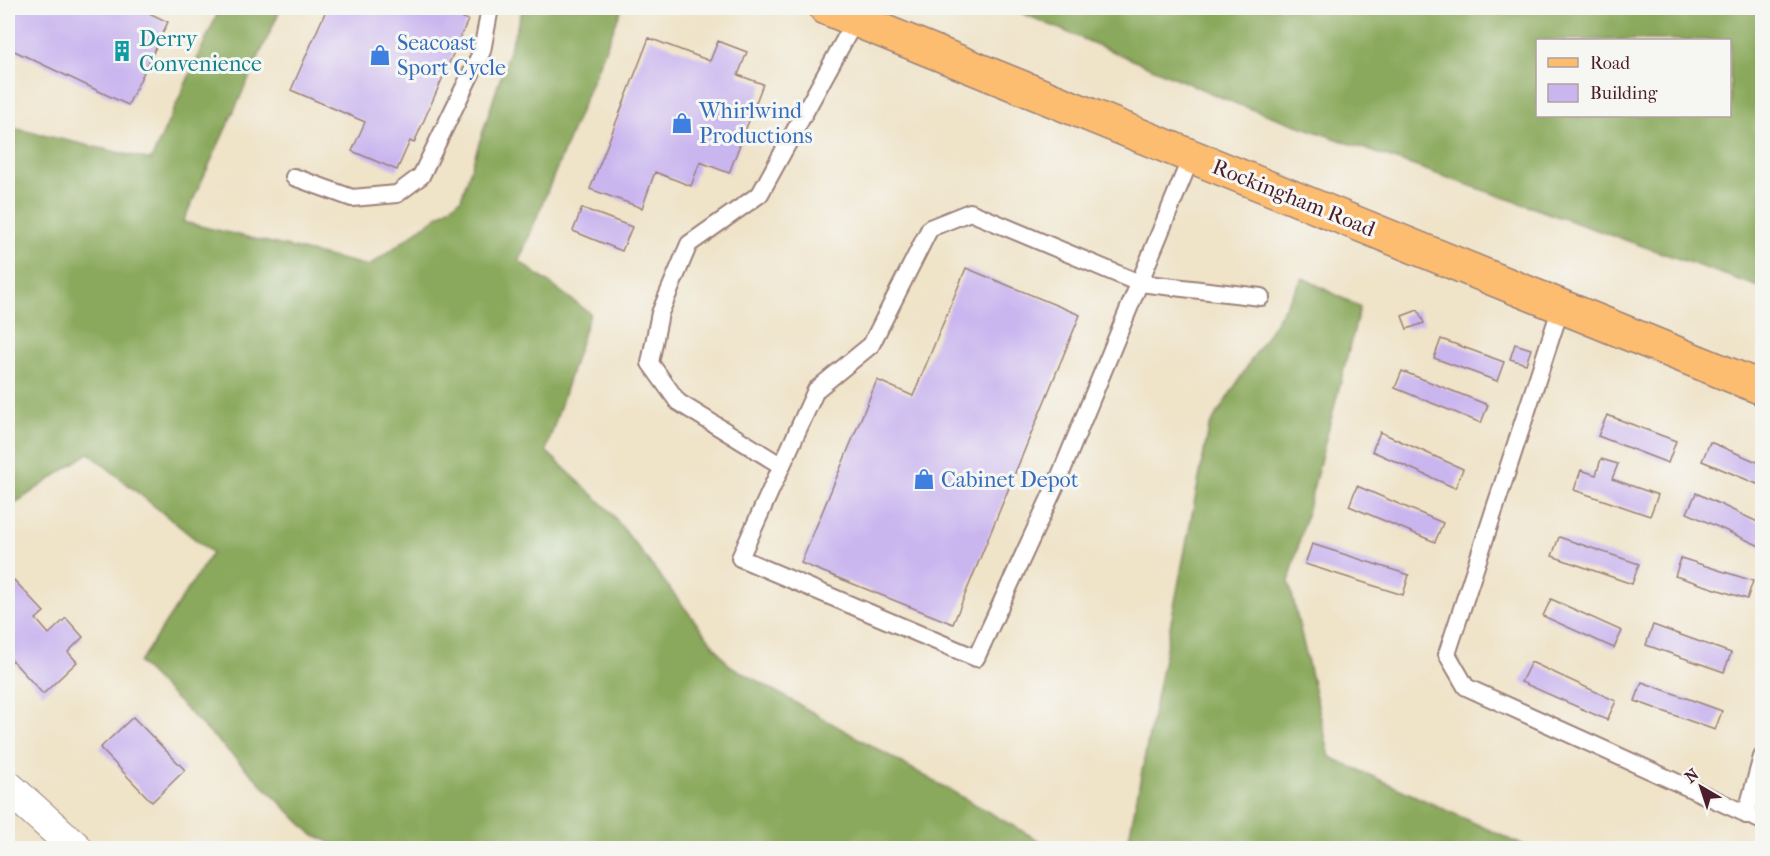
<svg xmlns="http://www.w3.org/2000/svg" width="1770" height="856" font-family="'IM FELL French Canon',serif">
  <rect width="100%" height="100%" fill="#f6f6f2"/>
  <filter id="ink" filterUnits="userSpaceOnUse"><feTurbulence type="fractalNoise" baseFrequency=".0167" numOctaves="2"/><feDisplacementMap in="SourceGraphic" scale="12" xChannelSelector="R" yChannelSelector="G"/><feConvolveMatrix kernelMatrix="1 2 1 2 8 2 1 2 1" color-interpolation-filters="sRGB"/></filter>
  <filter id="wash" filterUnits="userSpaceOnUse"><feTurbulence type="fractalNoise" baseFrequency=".008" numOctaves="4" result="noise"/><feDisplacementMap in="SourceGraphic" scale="24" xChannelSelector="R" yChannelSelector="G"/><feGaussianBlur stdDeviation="1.35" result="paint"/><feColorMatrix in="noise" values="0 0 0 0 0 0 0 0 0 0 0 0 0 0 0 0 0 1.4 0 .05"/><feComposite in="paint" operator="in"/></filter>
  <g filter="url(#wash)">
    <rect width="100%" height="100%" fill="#efe3c8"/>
    <path fill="#8aa95c" stroke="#6a6444" stroke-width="1.5" fill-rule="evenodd" d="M 220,8 L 281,8 L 183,222 L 369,266 L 461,199 L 523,8 L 622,8 L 519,261 L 590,313 L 546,451 L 608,509 L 729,665 L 1052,848 L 343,848 L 313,835 L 139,663 L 212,553 L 89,453 L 8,508 L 8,127 L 151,160 Z
      M 1010,8 L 1762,8 L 1762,288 L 1237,104 ZM 1538,40 L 1730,40 L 1730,116 L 1538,116 Z
      M 1303,278 L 1360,307 L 1289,582 L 1330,757 L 1529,848 L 1127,848 L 1209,427 Z"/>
    <g id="blocks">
      <path fill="#cab6ef" d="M 8,8 L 139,8 L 168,22 L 128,105 L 8,48 Z
        M 327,8 L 439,8 L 468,20 L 414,143 L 410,141 L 397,170 L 352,151 L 365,122 L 291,90 Z
        M 649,38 L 710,61 L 718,41 L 747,52 L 738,75 L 763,84 L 729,173 L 700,162 L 691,186 L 655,172 L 642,208 L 590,189 Z
        M 582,208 L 632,227 L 622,251 L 573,231 Z
        M 966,268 L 1080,315 L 953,624 L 801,563 L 877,380 L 913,396 Z
        M 1418,310 L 1424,323 L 1407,329 L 1402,316 Z
        M 1441,339 L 1504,362 L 1497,381 L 1434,358 Z
        M 1515,344 L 1531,349 L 1526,364 L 1510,359 Z
        M 1402,371 L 1488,405 L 1481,423 L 1395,388 Z
        M 1607,415 L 1676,441 L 1668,463 L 1598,436 Z
        M 1380,432 L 1463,469 L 1455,488 L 1372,451 Z
        M 1710,442 L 1762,464 L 1762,486 L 1702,461 Z
        M 1601,459 L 1618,464 L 1612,479 L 1658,495 L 1650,516 L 1574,490 L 1581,470 L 1596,475 Z
        M 1357,486 L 1443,523 L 1435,542 L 1349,506 Z
        M 1696,493 L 1762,524 L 1762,547 L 1687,513 Z
        M 1559,537 L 1639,564 L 1632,584 L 1552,556 Z
        M 1312,544 L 1409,575 L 1403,595 L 1305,564 Z
        M 1681,558 L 1753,581 L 1747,599 L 1675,576 Z
        M 14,580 L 44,612 L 36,619 L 49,634 L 66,618 L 83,637 L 68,652 L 77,662 L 43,694 L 8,656 L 8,587 Z
        M 1551,599 L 1622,631 L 1614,648 L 1543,616 Z
        M 1653,625 L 1731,653 L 1724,672 L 1646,645 Z
        M 1531,662 L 1616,701 L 1607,720 L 1521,682 Z
        M 1642,682 L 1722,711 L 1715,730 L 1635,701 Z
        M 133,717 L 185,770 L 152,802 L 100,748 Z"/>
    </g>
  </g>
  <g filter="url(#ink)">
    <use href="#blocks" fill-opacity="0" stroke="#9c817a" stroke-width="1.5"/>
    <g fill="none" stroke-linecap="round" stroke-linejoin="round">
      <defs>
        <path id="lane" d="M 1192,155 L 1059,478 L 976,658 L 740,558 L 816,390 L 871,345 L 930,228 L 970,212 L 1139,283 L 1261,297
          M 294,177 L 352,198 L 397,194 L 421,176 L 482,51 L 490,8
          M 1561,307 L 1447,654 L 1466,687 L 1762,821
          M 782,466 L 678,402 L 650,363 L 660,313 L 689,244 L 760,194 L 856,19
          M 1746,815 L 1762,757"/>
        <path id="street" d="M 8,787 L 76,848"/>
        <path id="primary" d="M 826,8 L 1762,388"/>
      </defs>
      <use href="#lane" stroke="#9c817a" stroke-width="20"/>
      <use href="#street" stroke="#9c817a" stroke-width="34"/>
      <use href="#primary" stroke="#9c817a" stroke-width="36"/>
      <use href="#lane" stroke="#fff" stroke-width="16"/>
      <use href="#street" stroke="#fff" stroke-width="32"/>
      <use href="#primary" stroke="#fcbd6f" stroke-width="33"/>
    </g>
  </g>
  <defs>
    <symbol id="building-bare" viewBox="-9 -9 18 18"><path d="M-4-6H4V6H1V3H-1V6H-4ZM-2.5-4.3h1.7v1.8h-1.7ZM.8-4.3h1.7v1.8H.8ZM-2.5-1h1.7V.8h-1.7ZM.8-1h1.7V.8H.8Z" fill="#0f9aa8" stroke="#f6f6f2" stroke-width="2.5" paint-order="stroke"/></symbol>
    <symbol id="shop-bare" viewBox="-9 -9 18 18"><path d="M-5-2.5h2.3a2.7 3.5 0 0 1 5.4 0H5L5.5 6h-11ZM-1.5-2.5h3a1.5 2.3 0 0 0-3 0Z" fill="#3f7fe0" stroke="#f6f6f2" stroke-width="2.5" paint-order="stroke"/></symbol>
  </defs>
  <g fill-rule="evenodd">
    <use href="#building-bare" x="107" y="36" width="30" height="30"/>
    <use href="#shop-bare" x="365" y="40" width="30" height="30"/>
    <use href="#shop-bare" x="667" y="108" width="30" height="30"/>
    <use href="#shop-bare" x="909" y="464" width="30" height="30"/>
  </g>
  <g text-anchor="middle" stroke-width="6" stroke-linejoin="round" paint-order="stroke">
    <g font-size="22" fill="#0d838f" stroke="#f6f6f2" text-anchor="start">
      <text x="139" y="46">Derry<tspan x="139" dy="25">Convenience</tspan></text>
    </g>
    <g font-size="22" fill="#366cbe" stroke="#f6f6f2" text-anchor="start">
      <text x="397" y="50">Seacoast<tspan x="397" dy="25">Sport Cycle</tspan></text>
      <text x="699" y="118">Whirlwind<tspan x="699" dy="25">Productions</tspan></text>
      <text x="941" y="487">Cabinet Depot</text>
    </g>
    <g font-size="22" fill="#4a1f2b" stroke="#f6f6f2">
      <text transform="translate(1294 197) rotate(22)" y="8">Rockingham Road</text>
    </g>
  </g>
  <rect width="1770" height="856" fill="none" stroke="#f6f6f2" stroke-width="30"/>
  <rect x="1536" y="39" width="195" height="78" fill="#f6f6f2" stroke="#b1a0a2" stroke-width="1.5"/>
  <rect x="1548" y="58" width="30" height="9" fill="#fcbd6f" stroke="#b1a0a2" stroke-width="1.5"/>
  <text x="1590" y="69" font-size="18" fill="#4a1f2b">Road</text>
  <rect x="1548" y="84" width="30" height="18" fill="#cab6ef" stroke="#b1a0a2" stroke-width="1.5"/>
  <text x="1590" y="99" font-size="18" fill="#4a1f2b">Building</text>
  <g transform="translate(1701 787) rotate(321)" stroke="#f6f6f2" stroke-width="4.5" paint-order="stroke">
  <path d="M0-4.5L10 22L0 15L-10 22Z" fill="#4a1f2b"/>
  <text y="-9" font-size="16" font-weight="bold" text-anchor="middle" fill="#4a1f2b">N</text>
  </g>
</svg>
